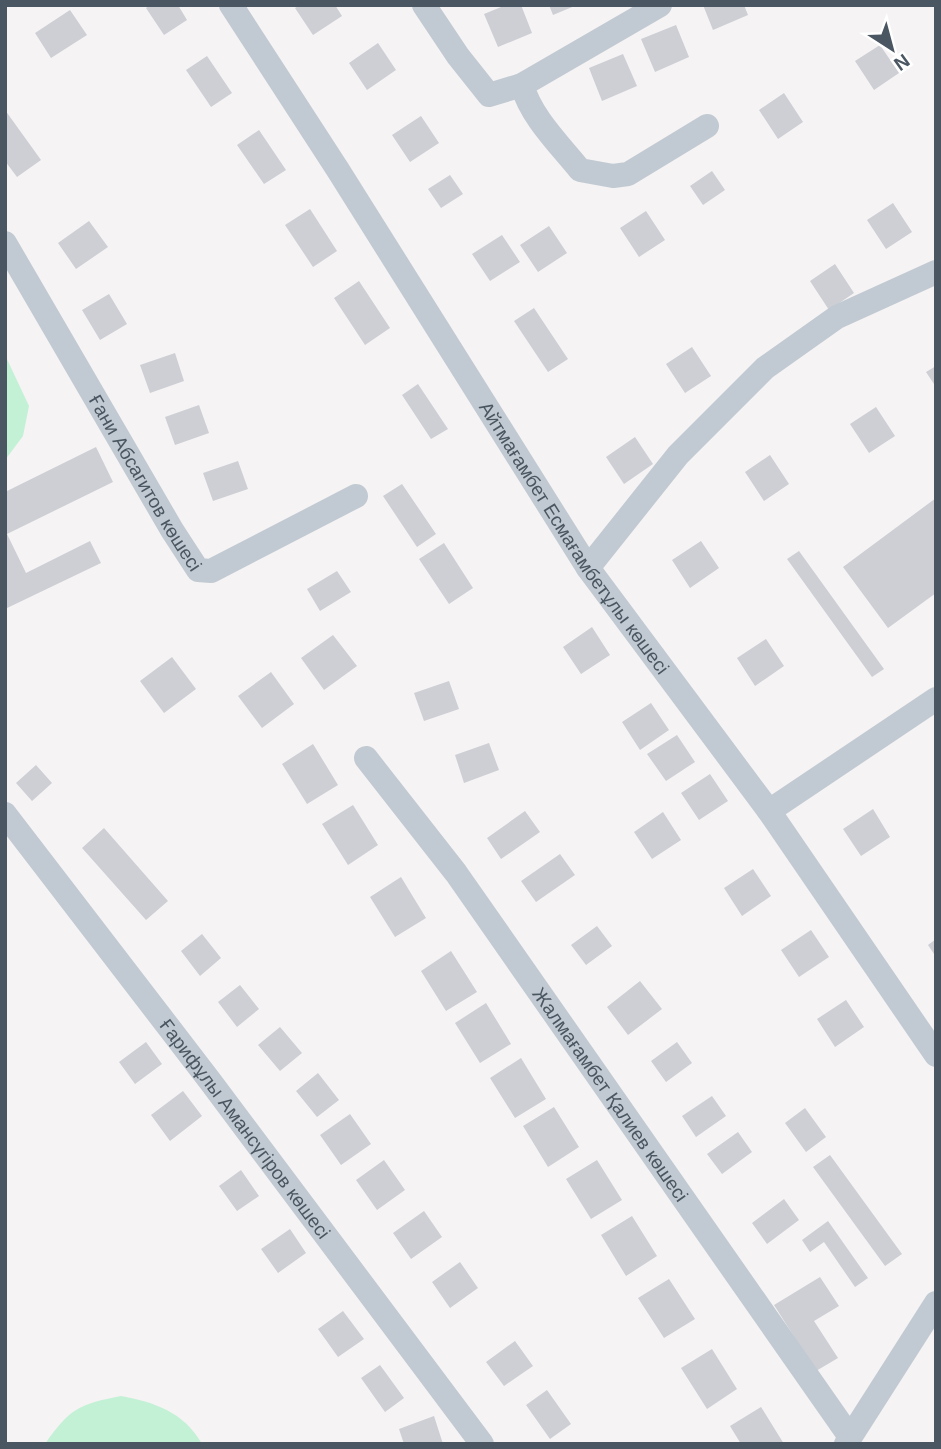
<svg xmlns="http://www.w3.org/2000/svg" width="941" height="1449" font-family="Arial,sans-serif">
  <rect width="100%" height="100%" fill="#f5f3f3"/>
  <path fill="#c3f1d5" d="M 5,355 L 29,406 L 23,436 L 5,460 Z
    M 121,1396 C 154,1402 184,1412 202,1444 L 45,1444 C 70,1408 80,1404 121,1396 Z"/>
  <path fill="#cdcfd5" d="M 150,5 L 178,5 L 187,20 L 164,35 L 146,8 Z
    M 300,5 L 335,5 L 342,16 L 313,35 L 295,8 Z
    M 506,5 L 521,5 L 532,33 L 498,47 L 484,14 Z
    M 549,5 L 577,5 L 553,15 Z
    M 703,5 L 744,5 L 748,15 L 713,30 Z
    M 70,10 L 87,35 L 51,58 L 35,33 Z
    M 676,25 L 689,57 L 655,72 L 641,39 Z
    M 378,43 L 396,70 L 367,90 L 349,63 Z
    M 880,45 L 899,73 L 874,90 L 855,61 Z
    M 623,54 L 637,86 L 602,101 L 589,68 Z
    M 207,56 L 232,93 L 211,107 L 186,70 Z
    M 784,93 L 803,122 L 778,139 L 759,110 Z
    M 5,110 L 41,160 L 17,177 L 5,161 Z
    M 421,116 L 439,143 L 410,162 L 392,135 Z
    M 259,130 L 286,170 L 264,184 L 237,145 Z
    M 712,171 L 725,190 L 703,205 L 690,186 Z
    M 450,175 L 463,194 L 441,208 L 428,189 Z
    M 893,203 L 912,232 L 886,249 L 867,220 Z
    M 310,209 L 337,251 L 313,267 L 285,225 Z
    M 646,211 L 665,240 L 639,257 L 620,228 Z
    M 89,221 L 108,247 L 76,269 L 58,243 Z
    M 549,226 L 567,253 L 538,272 L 520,245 Z
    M 502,235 L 520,262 L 490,281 L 472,254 Z
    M 835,264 L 854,293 L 829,310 L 810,281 Z
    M 359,281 L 390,328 L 365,345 L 334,298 Z
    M 109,294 L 127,324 L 100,340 L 82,310 Z
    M 534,308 L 568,359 L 548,372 L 514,321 Z
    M 692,347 L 711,376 L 685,393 L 666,364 Z
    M 175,353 L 184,381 L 150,393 L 140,365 Z
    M 936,366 L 936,387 L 926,372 Z
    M 418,384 L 448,429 L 431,439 L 402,395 Z
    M 199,405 L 209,433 L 175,445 L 165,417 Z
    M 876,407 L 895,436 L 869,453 L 850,424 Z
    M 635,437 L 653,464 L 624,484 L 606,457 Z
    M 96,447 L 113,482 L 7,534 L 26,573 L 90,541 L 101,563 L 5,609 L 5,492 Z
    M 770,455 L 789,484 L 764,501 L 745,472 Z
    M 238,461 L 248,489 L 213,501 L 203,473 Z
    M 402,484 L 436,534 L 417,547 L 383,496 Z
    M 936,498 L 936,593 L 888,628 L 843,567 Z
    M 701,541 L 719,568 L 690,588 L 672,560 Z
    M 444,543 L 473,588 L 449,604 L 419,559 Z
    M 799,551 L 884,669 L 872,677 L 787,559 Z
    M 337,571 L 351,592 L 320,611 L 307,589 Z
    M 592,627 L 610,655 L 581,674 L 563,647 Z
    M 333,635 L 357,666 L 324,690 L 301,658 Z
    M 766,639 L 784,666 L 755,686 L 737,658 Z
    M 172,657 L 196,689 L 164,713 L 140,681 Z
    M 271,672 L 294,704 L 262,728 L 238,696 Z
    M 449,681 L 459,709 L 424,721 L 414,693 Z
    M 651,703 L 669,730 L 640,750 L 622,722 Z
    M 677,735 L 695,762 L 666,781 L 647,754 Z
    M 489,743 L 499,770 L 464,783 L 455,755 Z
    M 313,744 L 338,785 L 307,804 L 282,764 Z
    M 36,765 L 52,783 L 32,801 L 16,783 Z
    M 710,774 L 728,801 L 699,820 L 681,793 Z
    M 353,805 L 378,845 L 348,865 L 322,824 Z
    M 873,809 L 890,837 L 861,856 L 843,829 Z
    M 525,811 L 540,832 L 501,859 L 487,838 Z
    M 663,812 L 681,840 L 652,859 L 634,832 Z
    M 104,828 L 168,901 L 146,920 L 82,848 Z
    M 560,854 L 575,875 L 536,902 L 521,881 Z
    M 753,869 L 771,896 L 742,916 L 724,888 Z
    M 401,877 L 426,918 L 395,937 L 370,897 Z
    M 597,926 L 612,946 L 586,965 L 571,945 Z
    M 811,930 L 829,957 L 799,977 L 781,950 Z
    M 202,934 L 221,958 L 200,976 L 181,951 Z
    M 936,939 L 936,957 L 928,945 Z
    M 451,951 L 477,992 L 446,1011 L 421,971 Z
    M 640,981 L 662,1009 L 628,1035 L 607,1007 Z
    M 240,985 L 259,1009 L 237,1027 L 218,1002 Z
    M 846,1000 L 864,1027 L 835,1047 L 817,1019 Z
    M 486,1003 L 511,1044 L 480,1063 L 455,1023 Z
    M 280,1027 L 302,1053 L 280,1071 L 258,1045 Z
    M 146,1042 L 162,1064 L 135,1084 L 119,1062 Z
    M 677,1042 L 692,1063 L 666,1082 L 651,1061 Z
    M 521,1058 L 546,1099 L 515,1118 L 490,1078 Z
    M 318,1073 L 339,1100 L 317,1117 L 296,1091 Z
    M 183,1091 L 202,1116 L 170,1141 L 151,1115 Z
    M 712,1096 L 726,1116 L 696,1137 L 682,1116 Z
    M 554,1107 L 579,1147 L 548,1167 L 523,1126 Z
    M 805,1108 L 826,1137 L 806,1152 L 785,1123 Z
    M 350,1114 L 371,1144 L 341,1165 L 320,1135 Z
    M 738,1132 L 752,1152 L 722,1174 L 707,1154 Z
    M 830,1155 L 902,1254 L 885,1266 L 813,1167 Z
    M 384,1160 L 405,1190 L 377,1210 L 356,1180 Z
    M 597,1160 L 622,1200 L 591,1219 L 566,1179 Z
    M 241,1170 L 259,1196 L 237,1211 L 219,1186 Z
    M 784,1199 L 799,1220 L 767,1244 L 752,1223 Z
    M 424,1211 L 442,1237 L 411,1259 L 393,1233 Z
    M 632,1216 L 657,1256 L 626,1276 L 601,1235 Z
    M 828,1221 L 868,1278 L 855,1287 L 824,1242 L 810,1252 L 802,1240 Z
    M 290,1229 L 306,1253 L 278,1273 L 261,1249 Z
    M 460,1262 L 478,1288 L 450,1308 L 432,1282 Z
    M 820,1277 L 839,1306 L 814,1321 L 838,1358 L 816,1371 L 774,1305 Z
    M 669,1279 L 695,1319 L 664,1338 L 638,1298 Z
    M 343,1311 L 364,1339 L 338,1357 L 318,1329 Z
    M 515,1341 L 533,1366 L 504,1386 L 486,1362 Z
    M 712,1349 L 737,1389 L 707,1409 L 681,1368 Z
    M 380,1365 L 404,1398 L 385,1412 L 361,1378 Z
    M 547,1390 L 571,1424 L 550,1439 L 526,1405 Z
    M 761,1407 L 784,1444 L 741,1444 L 730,1426 Z
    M 434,1416 L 443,1444 L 404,1444 L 399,1429 Z"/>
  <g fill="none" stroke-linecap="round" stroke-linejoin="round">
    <g stroke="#c1cad2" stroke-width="24">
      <path id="s1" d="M 231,5 L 338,170 L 588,568 L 769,811 L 936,1055"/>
      <path d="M 424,5 L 458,56 L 489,95 L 522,85 L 660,5"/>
      <path d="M 522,85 C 531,117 559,144 580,170 L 613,176 L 628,174 L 707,126"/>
      <path id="s2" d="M 5,243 L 172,530 L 198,570 L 211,571 L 356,496"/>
      <path d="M 588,568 L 678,455 L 765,368 L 837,317 L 936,272"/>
      <path id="s3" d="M 366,758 L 456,873 L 850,1437"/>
      <path d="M 769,811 L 936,699"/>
      <path id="s4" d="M 5,814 L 210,1081 L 482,1444"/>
      <path d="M 846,1444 L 936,1303"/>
    </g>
  </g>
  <g text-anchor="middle" stroke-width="5" stroke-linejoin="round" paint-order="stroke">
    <g font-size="19" fill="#4a5661" stroke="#fff">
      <text dy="7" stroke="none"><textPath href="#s2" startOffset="278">Ғани Абсагитов көшесі</textPath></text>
      <text dy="7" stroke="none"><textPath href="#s1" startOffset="634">Айтмағамбет Есмағамбетұлы көшесі</textPath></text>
      <text dy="7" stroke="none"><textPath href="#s3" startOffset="416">Жалмағамбет Қалиев көшесі</textPath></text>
      <text dy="7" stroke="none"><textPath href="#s4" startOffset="396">Ғарифұлы Амансүгіров көшесі</textPath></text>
    </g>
  </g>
  <rect width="941" height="1449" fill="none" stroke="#4a5661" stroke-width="14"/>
  <g transform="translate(892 49) rotate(144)" stroke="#ffffff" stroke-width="5" paint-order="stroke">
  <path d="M0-5L12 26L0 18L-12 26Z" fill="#4a5661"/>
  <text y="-10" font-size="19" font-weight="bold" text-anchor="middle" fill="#4a5661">N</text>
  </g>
</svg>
